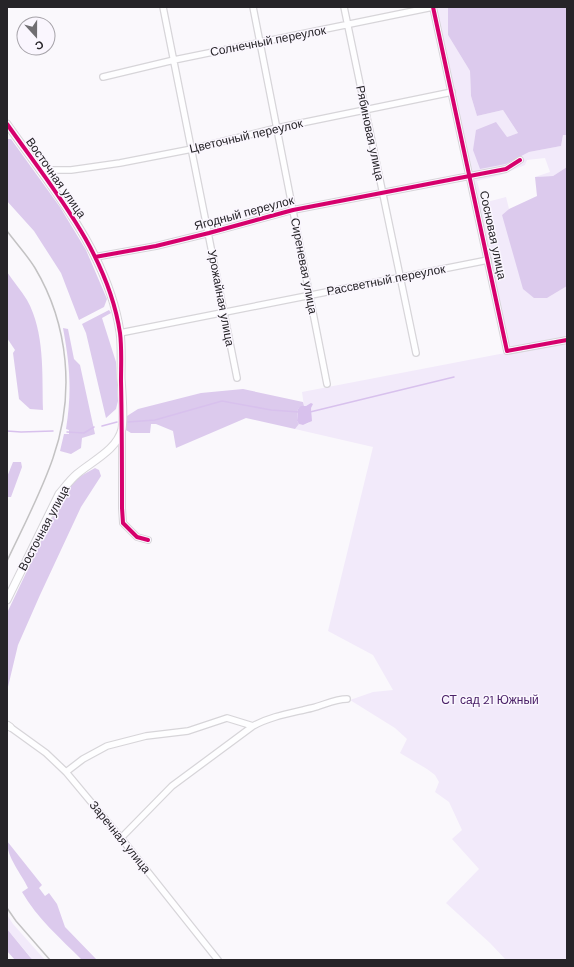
<svg xmlns="http://www.w3.org/2000/svg" width="574" height="967" font-family="'DM Sans',sans-serif">
  <rect width="100%" height="100%" fill="#faf8fc"/>
  <path fill="#f2eafa" d="M 436,7 L 448,7 L 448,35 L 470,71 L 471,96 L 477,116 L 503,110 L 518,133 L 507,137 L 506,164 L 529,152 L 561,146 L 563,135 L 567,135 L 567,167 L 553,176 L 535,177 L 550,172 L 545,158 L 527,160 L 525,165 L 501,175 L 477,181 L 483,203 L 506,197 L 509,209 L 502,215 L 547,298 L 567,286 L 567,960 L 506,960 L 490,943 L 446,903 L 479,869 L 452,839 L 462,830 L 449,802 L 435,792 L 439,782 L 435,775 L 427,769 L 400,753 L 407,739 L 395,728 L 350,700 L 373,692 L 393,690 L 373,655 L 328,631 L 373,447 L 295,429 L 299,424 L 303,425 L 309,423 C 311,416 314,410 308,405 L 306,406 L 304,406 L 302,392 L 505,353 L 509,347 Z
    M 7,915 L 13,924 L 45,960 L 33,960 L 7,929 Z"/>
  <path fill="#dccaed" d="M 448,7 L 567,7 L 567,135 L 563,135 L 561,146 L 529,152 L 506,164 L 480,169 L 473,150 L 476,130 L 496,122 L 507,137 L 518,133 L 503,110 L 477,116 L 471,96 L 470,71 L 448,35 Z
    M 7,139 L 11,139 L 60,207 L 86,250 L 107,299 L 104,307 L 79,320 L 61,273 L 34,231 L 7,201 Z
    M 567,167 L 567,286 L 547,298 L 534,298 L 523,289 L 502,215 L 509,209 L 537,196 L 535,177 L 553,176 Z
    M 7,272 C 13,281 21,290 27,300 C 45,332 42,374 43,410 L 30,409 L 19,399 L 13,353 L 15,350 L 7,338 Z
    M 109,310 L 111,313 L 102,318 L 116,362 L 118,401 L 116,409 L 106,418 L 86,333 L 82,324 Z
    M 63,328 L 68,329 L 74,359 L 80,365 L 95,434 L 82,438 L 81,448 L 71,454 L 60,451 L 64,434 L 69,434 L 69,430 L 66,429 C 72,391 70,366 63,328 Z
    M 243,389 L 303,402 L 304,406 L 298,409 L 297,421 L 299,424 L 295,429 L 246,418 L 176,448 L 173,431 L 156,424 L 151,424 L 150,433 L 131,433 L 126,430 L 127,416 L 138,409 L 201,393 Z
    M 13,462 L 21,462 L 22,467 L 11,497 L 7,497 L 7,477 Z
    M 95,468 L 99,470 L 101,476 L 81,507 L 40,595 L 18,645 L 7,691 L 7,613 L 65,491 L 79,477 Z
    M 7,841 L 42,885 L 39,888 L 45,896 L 49,893 L 57,904 L 65,927 L 97,960 L 82,960 C 61,939 37,918 22,892 L 28,888 C 21,873 7,858 7,841 Z
    M 7,929 L 30,957 L 33,960 L 15,960 L 7,951 Z"/>
  <path fill="#d8c1ed" d="M 311,403 L 313,404 L 311,408 L 312,421 L 303,425 L 299,424 L 297,421 L 298,409 L 301,406 L 306,406 Z"/>
  <g fill="none" stroke-linecap="round" stroke-linejoin="round">
    <path stroke="#d8c1ed" stroke-width="1.5" d="M 310,412 L 454,377
      M 128,422 L 155,420 L 222,401 L 271,410 L 299,412
      M 102,426 L 117,422
      M 7,431 L 21,432 L 53,431
      M 67,432 L 84,433 L 94,427"/>
    <defs>
      <path id="minor" d="M 163,7 L 237,378
        M 253,7 L 327,384
        M 344,7 L 416,353
        M 433,7 L 507,351 L 567,340
        M 103,77 L 174,60 L 433,7
        M 40,170 L 71,170 L 120,163 L 192,149 L 277,128 L 452,92
        M 95,257 L 156,246 L 209,233 L 293,210 L 506,169 L 520,160
        M 120,333 L 488,260
        M 122,432 L 122,508 L 123,523 L 137,537 L 148,540
        M 10,727 L 46,753 L 66,772 L 121,838 L 218,960
        M 66,772 L 83,759 L 107,746 L 146,736 L 188,731 L 227,718 L 253,726
        M 121,838 L 172,786 L 253,726 C 271,716 292,713 312,708 C 324,705 335,699 347,699"/>
      <path id="tertiary" d="M 7,124 C 52,188 108,253 120,332 C 122,347 121,363 121,378 C 122,391 124,418 122,429 C 117,450 92,461 77,474 C 70,480 65,487 59,494 L 7,600
        M 7,725 L 10,727"/>
    </defs>
    <use href="#minor" stroke="#d7d5d9" stroke-width="8"/>
    <use href="#tertiary" stroke="#d7d5d9" stroke-width="9"/>
    <use href="#minor" stroke="#fefeff" stroke-width="5.5"/>
    <use href="#tertiary" stroke="#fefeff" stroke-width="7"/>
    <path stroke="#c3c2c3" stroke-width="1.5" d="M 7,231 C 16,243 27,255 35,268 C 69,325 75,395 53,458 C 41,493 23,527 7,561
      M 7,908 L 16,921 L 50,960"/>
    <defs>
      <path id="cycleway" d="M 433,7 L 507,351 L 567,340
        M 7,124 C 52,188 108,253 120,333 C 122,348 121,365 121,381 C 122,424 122,466 122,508 L 123,523 L 137,537 L 148,540
        M 95,257 L 156,246 L 209,233 L 293,210 L 506,169 L 520,160"/>
    </defs>
    <use href="#cycleway" stroke="#faf6fe" stroke-width="6"/>
    <use href="#cycleway" stroke="#d6006c" stroke-width="4"/>
  </g>
  <g text-anchor="middle" stroke-width="3" stroke-linejoin="round" paint-order="stroke">
    <g font-size="12" fill="#262428" stroke="#faf6fe">
      <text transform="translate(268 41) rotate(-11)" y="4">Солнечный переулок</text>
      <text transform="translate(370 133) rotate(78)" y="4">Рябиновая улица</text>
      <text transform="translate(246 136) rotate(-13)" y="4">Цветочный переулок</text>
      <text transform="translate(56 178) rotate(55)" y="4">Восточная улица</text>
      <text transform="translate(244 213) rotate(-15)" y="4">Ягодный переулок</text>
      <text transform="translate(493 235) rotate(78)" y="4">Сосновая улица</text>
      <text transform="translate(304 266) rotate(79)" y="4">Сиреневая улица</text>
      <text transform="translate(386 280) rotate(-11)" y="4">Рассветный переулок</text>
      <text transform="translate(221 298) rotate(79)" y="4">Урожайная улица</text>
      <text transform="translate(44 528) rotate(-62)" y="4">Восточная улица</text>
      <text transform="translate(120 837) rotate(51)" y="4">Заречная улица</text>
    </g>
    <g font-size="12" fill="#4b2168" stroke="#faf6fe">
      <text x="490" y="704">СТ сад 21 Южный</text>
    </g>
  </g>
  <rect width="574" height="967" fill="none" stroke="#262428" stroke-width="16"/>
  <g transform="translate(36 36) rotate(159)"><circle r="19" fill="#faf6fe" stroke="#a5a2a8"/>
  <path d="M0-3L7 15L0 10L-7 15Z" fill="#706e72"/>
  <text y="-6" font-size="11" font-weight="bold" text-anchor="middle" fill="#262428">С</text>
  </g>
</svg>
